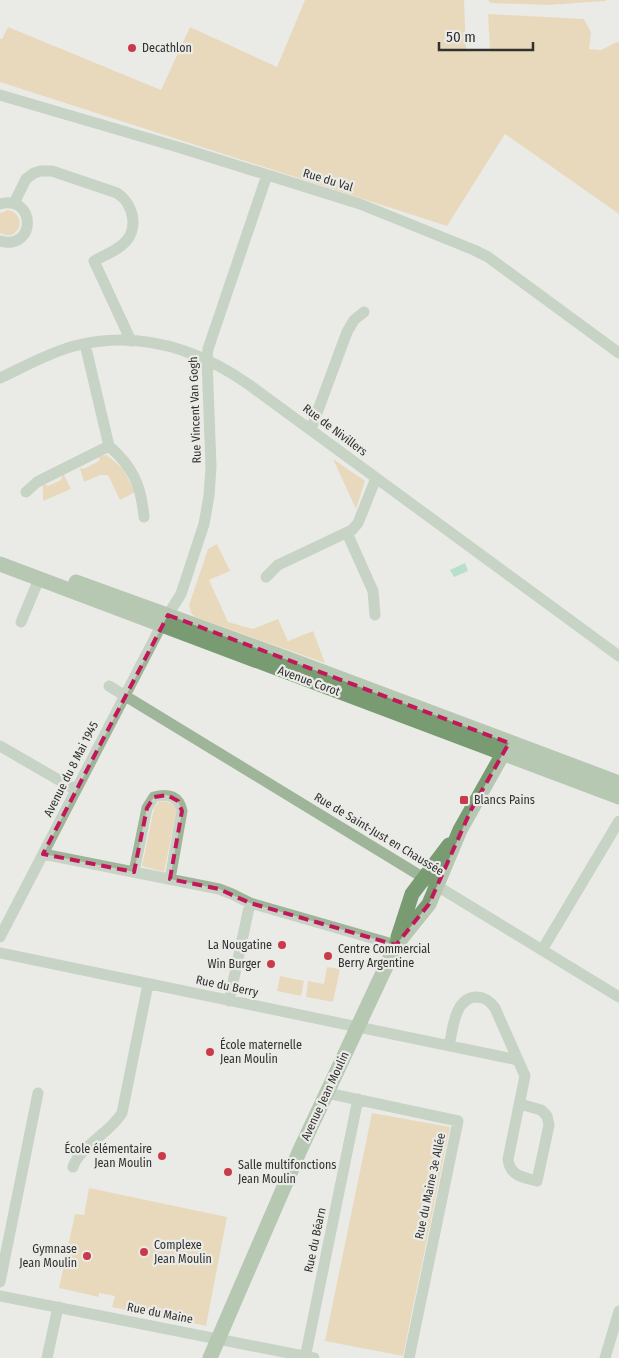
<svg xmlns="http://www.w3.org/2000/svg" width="619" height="1358" font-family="'Fira Sans Condensed',sans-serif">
  <rect width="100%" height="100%" fill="#eaebe7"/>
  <path fill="#e9c488" d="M 305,0 L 464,0 L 466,51 L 490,52 L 488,14 L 584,19 L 591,32 L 589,49 L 601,50 L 617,42 L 619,43 L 619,214 L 505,134 L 447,226 L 0,82 L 0,39 L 2,39 L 8,27 L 161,90 L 190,27 L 277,67 Z
    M 488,0 L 606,0 L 606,1 L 548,5 L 491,3 Z
    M 8,210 C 29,215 19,243 0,233 L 0,213 Z
    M 107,455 L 123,469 L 135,492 L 120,500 L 108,475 L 100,475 L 84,482 L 80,468 L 84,469 L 99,461 L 100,456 Z
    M 333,459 L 365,481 L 356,509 Z
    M 63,473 L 71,489 L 43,501 L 43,483 L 48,486 L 61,480 Z
    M 217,544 L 230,571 L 209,580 L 228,622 L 253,629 L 278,619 L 288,641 L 313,631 L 325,663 L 195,617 L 191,613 L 189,605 L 208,549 Z
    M 165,801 L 173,804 L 177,810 L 164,872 L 142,866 L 154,808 L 159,802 Z
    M 327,967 L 340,969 L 333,1002 L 306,997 L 308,981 L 324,984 Z
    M 280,976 L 304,981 L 301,996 L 277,991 Z
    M 372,1113 L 450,1127 L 403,1356 L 325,1341 Z
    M 89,1188 L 227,1217 L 206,1326 L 112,1307 L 115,1296 L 99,1293 L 99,1297 L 59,1288 L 75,1214 L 84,1215 Z"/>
  <path fill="#7dd0a5" d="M 465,563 L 468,571 L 454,577 L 450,570 Z"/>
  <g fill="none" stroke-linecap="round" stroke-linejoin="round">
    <path stroke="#9eb59a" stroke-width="11" d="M 0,95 L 181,148 L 360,204 L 474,250 L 488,257 L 619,353
      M 14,203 L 26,179 L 34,173 L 41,171 L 52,171 L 117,193 C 134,204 140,231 122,245 C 114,252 103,256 94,261 L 131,341
      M 0,204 C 36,194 37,251 0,241
      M 0,378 C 24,367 48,353 74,346 C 137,330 196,348 248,384 L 619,656
      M 311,429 L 347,332 L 354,320 L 364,312
      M 109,446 C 133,467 141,485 144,517
      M 26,492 L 37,482 L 109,446 L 85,344
      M 347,533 L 373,591 L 375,615
      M 266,577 L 278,565 L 352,530 L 358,523 L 376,478
      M 21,622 L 39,579
      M 109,686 L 619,997
      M 0,746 L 76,790
      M 43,854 L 219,889 L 232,894 L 250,903 L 396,945
      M 134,872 L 147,808 L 154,797 C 168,793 179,796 182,811 L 170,879
      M 0,937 L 161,626 L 181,594 L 204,524 L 209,496 L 211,467 L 207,359 L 208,349 L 267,175
      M 542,950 L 619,821
      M 0,953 L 518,1060 L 525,1076 L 508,1159 C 510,1176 522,1177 537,1181 L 549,1125 L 547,1116 L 541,1110 L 520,1104
      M 229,1001 L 250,903
      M 449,1046 C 453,1030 454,998 476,997 C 485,997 490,1001 495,1008 L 518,1060
      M 327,1093 L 458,1121 L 409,1358
      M 73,1167 C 80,1146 110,1133 122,1113 L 148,984
      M 0,1282 L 38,1093
      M 0,1296 L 314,1358
      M 47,1358 L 58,1307
      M 305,1358 L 358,1099
      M 605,1358 L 619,1311"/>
    <path stroke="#799b72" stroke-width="15" d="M 0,564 L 619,797
      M 76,582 L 286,658 L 619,783
      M 398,937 L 412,894 L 449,845
      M 210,1358 L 300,1150 L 396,945 L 429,904 L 460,830 L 509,743"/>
  </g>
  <path d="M0 0H619V1358H0ZM 168,615 L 509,743 L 471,810 L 429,904 L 396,945 L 250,903 L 219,889 L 170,879 L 182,811 L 178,801 L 167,795 L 154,797 L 147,808 L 134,872 L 43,854 Z" fill="#eaebe7" fill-opacity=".55" fill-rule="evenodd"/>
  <path fill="none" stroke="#c2185b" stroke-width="4" stroke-dasharray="10 6" stroke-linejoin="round" d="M 168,615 L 509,743 L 471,810 L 429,904 L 396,945 L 250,903 L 219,889 L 170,879 L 182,811 L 178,801 L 167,795 L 154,797 L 147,808 L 134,872 L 43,854 Z"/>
  <g fill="#ca3a4a" stroke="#eaebe7" stroke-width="2">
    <circle cx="132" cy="48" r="5"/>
    <rect x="459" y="795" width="10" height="10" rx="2.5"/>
    <circle cx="282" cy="945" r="5"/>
    <circle cx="328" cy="956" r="5"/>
    <circle cx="271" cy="964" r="5"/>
    <circle cx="210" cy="1052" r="5"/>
    <circle cx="162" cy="1156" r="5"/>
    <circle cx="228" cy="1172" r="5"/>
    <circle cx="144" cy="1252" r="5"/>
    <circle cx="87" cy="1256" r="5"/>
  </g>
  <g text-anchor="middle" stroke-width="4.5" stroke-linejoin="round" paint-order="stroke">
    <g font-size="12" fill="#313230" stroke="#eaebe7" text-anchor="start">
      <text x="142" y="52">Decathlon</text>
      <text x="474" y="804">Blancs Pains</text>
      <text x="272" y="949" text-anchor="end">La Nougatine</text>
      <text x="338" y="953">Centre Commercial<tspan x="338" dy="14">Berry Argentine</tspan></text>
      <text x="261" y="968" text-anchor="end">Win Burger</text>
      <text x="220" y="1049">École maternelle<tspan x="220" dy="14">Jean Moulin</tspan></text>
      <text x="152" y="1153" text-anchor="end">École élémentaire<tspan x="152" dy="14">Jean Moulin</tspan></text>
      <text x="238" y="1169">Salle multifonctions<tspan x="238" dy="14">Jean Moulin</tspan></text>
      <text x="154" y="1249">Complexe<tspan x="154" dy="14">Jean Moulin</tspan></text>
      <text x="77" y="1253" text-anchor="end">Gymnase<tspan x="77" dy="14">Jean Moulin</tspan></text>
    </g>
    <g font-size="12" fill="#313230" stroke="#eaebe7">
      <text transform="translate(328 180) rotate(17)" y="4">Rue du Val</text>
      <text transform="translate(195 410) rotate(-92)" y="4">Rue Vincent Van Gogh</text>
      <text transform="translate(335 430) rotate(37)" y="4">Rue de Nivillers</text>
      <text transform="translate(309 681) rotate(20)" y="4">Avenue Corot</text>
      <text transform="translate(71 769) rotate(-63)" y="4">Avenue du 8 Mai 1945</text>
      <text transform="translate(379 834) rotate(31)" y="4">Rue de Saint-Just en Chaussée</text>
      <text transform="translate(227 986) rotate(12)" y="4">Rue du Berry</text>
      <text transform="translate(325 1096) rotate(-65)" y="4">Avenue Jean Moulin</text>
      <text transform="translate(430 1186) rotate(-78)" y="4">Rue du Maine 3e Allée</text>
      <text transform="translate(315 1240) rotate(-78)" y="4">Rue du Béarn</text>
      <text transform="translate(160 1313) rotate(11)" y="4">Rue du Maine</text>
    </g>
  </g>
  <path d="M439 42v8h94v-8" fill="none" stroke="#313230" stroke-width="2.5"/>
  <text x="446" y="42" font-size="15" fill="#313230" stroke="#eaebe7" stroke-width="4" paint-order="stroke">50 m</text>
</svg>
